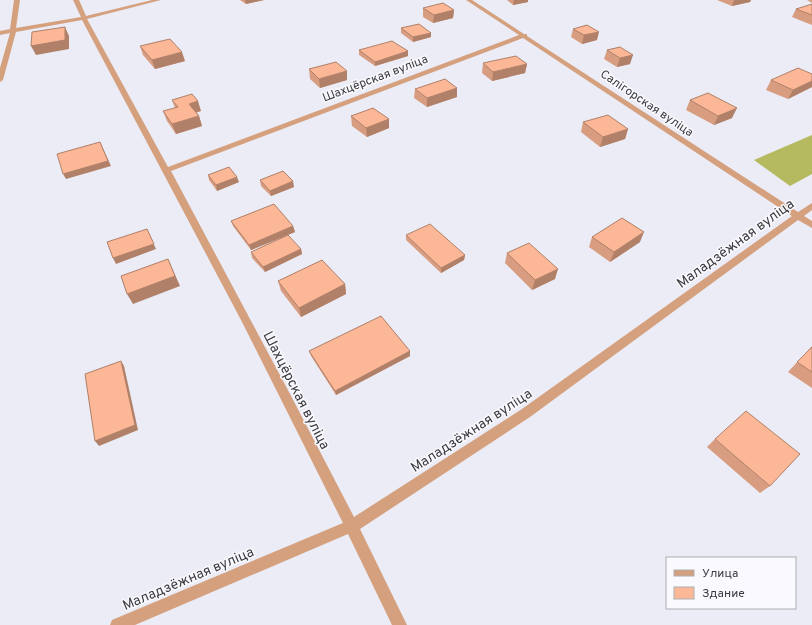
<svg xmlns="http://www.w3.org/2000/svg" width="812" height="625" font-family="Overpass,sans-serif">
  <rect width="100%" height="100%" fill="#ebecf6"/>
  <path fill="#b5b95f" d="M 812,135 L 812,174 L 790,186 L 754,160 Z"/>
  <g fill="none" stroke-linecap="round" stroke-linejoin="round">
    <path fill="#d5a07e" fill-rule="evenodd" d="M 14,0 L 20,0 L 16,28 L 81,17 L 73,0 L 79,0 L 86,16 L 152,0 L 161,0 L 87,19 L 168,167 L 519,35 L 466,0 L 472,0 L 524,34 L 527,34 L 527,36 L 798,212 L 812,203 L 812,210 L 804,216 L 812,221 L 812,228 L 798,220 L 530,417 L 360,529 L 407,625 L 392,625 L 348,534 L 135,625 L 110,625 L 112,620 L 343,523 L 241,320 L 82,20 L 16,32 L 3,80 L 0,82 L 0,68 L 10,33 L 0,35 L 0,31 L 10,29 ZM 523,38 L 792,216 L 522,409 L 354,517 L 289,392 L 171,171 Z"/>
    <path fill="#d5a07e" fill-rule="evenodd" d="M 807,0 L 812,0 L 812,3 Z"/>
  </g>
  <path fill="#d89d81" d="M 240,0 L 264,0 L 246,4 Z
    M 507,0 L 528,0 L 528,2 L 513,5 Z
    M 717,0 L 751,0 L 750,2 L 732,6 Z
    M 812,4 L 812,25 L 792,17 L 796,9 Z
    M 423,8 L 454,10 L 453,18 L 433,23 L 423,17 Z
    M 401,28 L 431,37 L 413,42 L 401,33 Z
    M 573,29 L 597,40 L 582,44 L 571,37 Z
    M 140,46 L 185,61 L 155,69 L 143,55 Z
    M 359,50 L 408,56 L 375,66 L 359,55 Z
    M 607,50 L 630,64 L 617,67 L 604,59 Z
    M 483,63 L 527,64 L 525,73 L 492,81 L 482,73 Z
    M 309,69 L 347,80 L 320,88 L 310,79 Z
    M 812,74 L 812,87 L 788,99 L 766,90 L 771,80 Z
    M 457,88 L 457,97 L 427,107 L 414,98 L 415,89 Z
    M 172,100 L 201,111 L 196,112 L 199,116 L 202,126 L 176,134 L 167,121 L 163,111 L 175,108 Z
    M 690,100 L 732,118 L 714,125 L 686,110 Z
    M 351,116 L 389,128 L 367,137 L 352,126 Z
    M 583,122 L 628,129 L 625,139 L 600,147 L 581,132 Z
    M 208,175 L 239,182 L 217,191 L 209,180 Z
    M 260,180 L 294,187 L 271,196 L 261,186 Z
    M 231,221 L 293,226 L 295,232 L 251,250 L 233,226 Z
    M 406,235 L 465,255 L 464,260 L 441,273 L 406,240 Z
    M 592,237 L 640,242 L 610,262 L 589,247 Z
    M 301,249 L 302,254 L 265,272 L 252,258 L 251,252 Z
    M 507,253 L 555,279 L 532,290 L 505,263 Z
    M 278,281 L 345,284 L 346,294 L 301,317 L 281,291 Z
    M 812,346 L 812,388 L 788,372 Z
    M 309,351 L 410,351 L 410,356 L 336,395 L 311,356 Z
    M 715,439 L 770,486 L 760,493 L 707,447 Z"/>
  <path fill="#b08069" d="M 245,0 L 264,0 L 246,4 Z
    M 514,0 L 528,0 L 528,2 L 513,5 Z
    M 734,0 L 751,0 L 750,2 L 732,6 Z
    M 454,10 L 453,18 L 433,23 L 434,15 Z
    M 65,27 L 69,36 L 69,49 L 36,55 L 31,46 Z
    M 599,32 L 597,40 L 582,44 L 584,35 Z
    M 431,33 L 431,37 L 413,42 L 413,37 Z
    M 408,51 L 408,56 L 375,66 L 375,62 Z
    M 182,52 L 185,61 L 155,69 L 152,60 Z
    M 633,55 L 630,64 L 617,67 L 620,58 Z
    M 527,64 L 525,73 L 492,81 L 493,72 Z
    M 347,71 L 347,80 L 320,88 L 319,79 Z
    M 812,81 L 812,87 L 788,99 L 793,90 Z
    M 457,88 L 457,97 L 427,107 L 427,98 Z
    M 198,101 L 201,111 L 192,114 L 189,104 Z
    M 737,108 L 732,118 L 714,125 L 718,116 Z
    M 199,116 L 202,126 L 176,134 L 172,124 Z
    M 389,119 L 389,128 L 367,137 L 366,128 Z
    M 628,129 L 625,139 L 600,147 L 603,137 Z
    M 100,142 L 111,166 L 66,179 L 63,174 Z
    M 237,177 L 239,182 L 217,191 L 216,185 Z
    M 293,181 L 294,187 L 271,196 L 270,191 Z
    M 293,226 L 295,232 L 251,250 L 249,245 Z
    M 147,229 L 156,249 L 116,264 L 113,258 Z
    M 644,232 L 640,242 L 610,262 L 614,252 Z
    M 301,249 L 302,254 L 265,272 L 263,267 Z
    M 465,255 L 464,260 L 441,273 L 441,268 Z
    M 168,259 L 180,286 L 133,304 L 127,294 Z
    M 558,269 L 555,279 L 532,290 L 535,280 Z
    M 345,284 L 346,294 L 301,317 L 299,308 Z
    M 410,351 L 410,356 L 336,395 L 335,391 Z
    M 121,361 L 124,366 L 138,430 L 99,446 L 95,441 Z"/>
  <path fill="#fbb796" stroke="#b08069" d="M 443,3 L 454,10 L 434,15 L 423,8 Z
    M 812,4 L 812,15 L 796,9 Z
    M 419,24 L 431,33 L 413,37 L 401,28 Z
    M 587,25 L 599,32 L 584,35 L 573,29 Z
    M 65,27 L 65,40 L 31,46 L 32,32 Z
    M 170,39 L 182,52 L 152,60 L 140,46 Z
    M 392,41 L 408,51 L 375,62 L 359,50 Z
    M 620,47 L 633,55 L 620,58 L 607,50 Z
    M 516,56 L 527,64 L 493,72 L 483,63 Z
    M 336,62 L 347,71 L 319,79 L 309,69 Z
    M 798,68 L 812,74 L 812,81 L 793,90 L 771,80 Z
    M 445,79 L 457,88 L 427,98 L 415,89 Z
    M 708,93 L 737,108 L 718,116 L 690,100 Z
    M 192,94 L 198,101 L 189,104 L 199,116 L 172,124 L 163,111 L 178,107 L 172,100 Z
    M 373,108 L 389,119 L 366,128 L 351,116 Z
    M 608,115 L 628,129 L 603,137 L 583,122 Z
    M 100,142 L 108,161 L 63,174 L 57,154 Z
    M 229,167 L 237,177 L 216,185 L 208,175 Z
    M 283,171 L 293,181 L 270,191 L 260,180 Z
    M 274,204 L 293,226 L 249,245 L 231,221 Z
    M 622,218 L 644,232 L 614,252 L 592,237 Z
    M 430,224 L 465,255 L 441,268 L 406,235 Z
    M 147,229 L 154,244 L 113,258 L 107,242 Z
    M 288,235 L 301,249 L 263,267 L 251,252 Z
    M 529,243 L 558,269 L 535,280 L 507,253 Z
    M 168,259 L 175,276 L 127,294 L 121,276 Z
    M 322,260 L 345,284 L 299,308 L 278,281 Z
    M 381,316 L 410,351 L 335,391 L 309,351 Z
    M 812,347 L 812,372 L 797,362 Z
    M 121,361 L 135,425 L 95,441 L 85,374 Z
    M 746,411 L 800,454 L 770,486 L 715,439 Z"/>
  <g text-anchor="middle" stroke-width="3" stroke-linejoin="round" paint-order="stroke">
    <g font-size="12" fill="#3a3b3f" stroke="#fafafe">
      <text transform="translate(375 78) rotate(-21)" y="4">Шахцёрская вуліца</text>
      <text transform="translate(647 103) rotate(34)" y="4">Салігорская вуліца</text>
    </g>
    <g font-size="14" fill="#3a3b3f" stroke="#fafafe">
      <text transform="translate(735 243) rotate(-36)" y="5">Маладзёжная вуліца</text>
      <text transform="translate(297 390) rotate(63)" y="5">Шахцёрская вуліца</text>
      <text transform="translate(471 430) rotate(-33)" y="5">Маладзёжная вуліца</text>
      <text transform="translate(188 578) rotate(-23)" y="5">Маладзёжная вуліца</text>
    </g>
  </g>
  <rect x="666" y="557" width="130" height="52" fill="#fafafe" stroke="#adaeb2"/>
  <rect x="674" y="570" width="20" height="6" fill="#d5a07e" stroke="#adaeb2"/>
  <text x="702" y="577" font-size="12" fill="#3a3b3f">Улица</text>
  <rect x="674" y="587" width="20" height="12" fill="#fbb796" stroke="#adaeb2"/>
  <text x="702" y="597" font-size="12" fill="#3a3b3f">Здание</text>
</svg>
